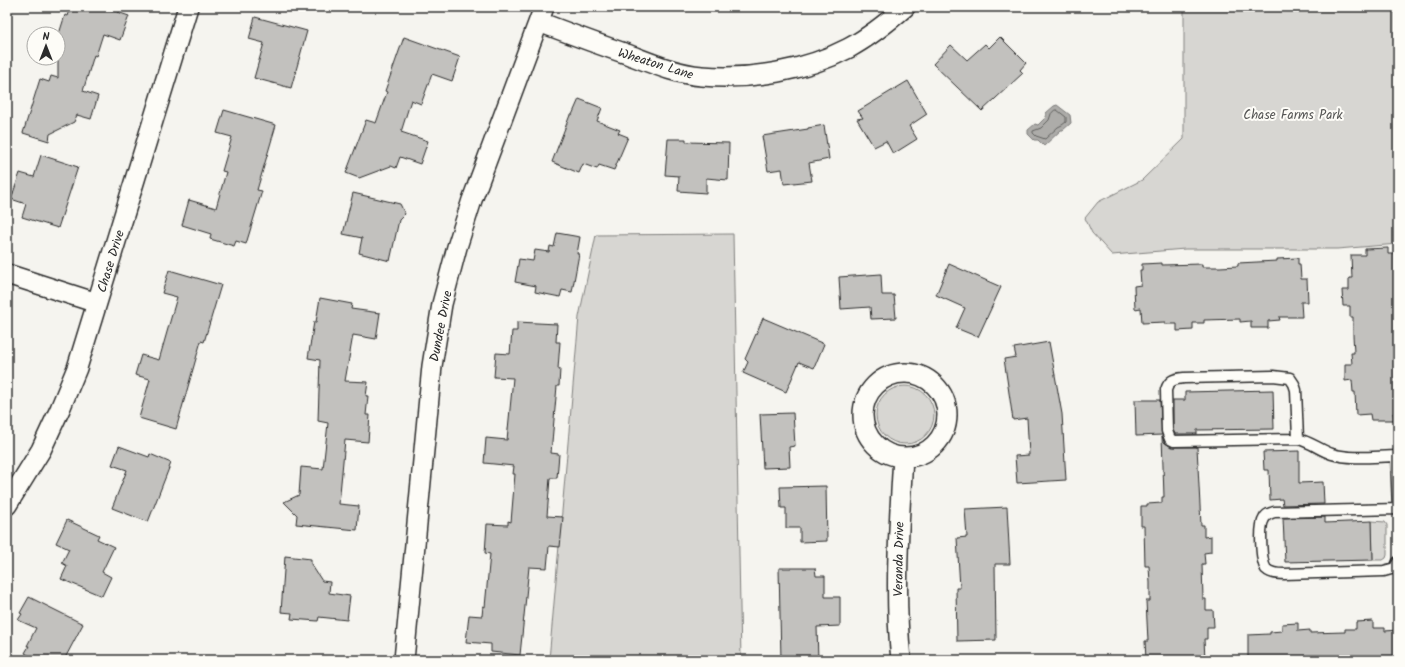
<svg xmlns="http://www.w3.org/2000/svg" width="1405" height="667" font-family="Kalam,sans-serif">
  <rect width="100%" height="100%" fill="#f5f4ef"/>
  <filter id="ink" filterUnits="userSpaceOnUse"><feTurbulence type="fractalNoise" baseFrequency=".025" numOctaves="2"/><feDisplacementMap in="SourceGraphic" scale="8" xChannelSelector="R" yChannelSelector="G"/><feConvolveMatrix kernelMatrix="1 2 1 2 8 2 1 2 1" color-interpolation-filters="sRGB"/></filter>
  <g filter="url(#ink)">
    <path fill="#d7d6d2" stroke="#81807e" d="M 1184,7 L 1398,7 L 1398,244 L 1337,249 L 1185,249 L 1112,255 L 1092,233 L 1085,218 L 1098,202 L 1142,180 L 1184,139 Z
      M 733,234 L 741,660 L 549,660 L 579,317 L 596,235 Z
      M876 415a29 29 0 1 1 58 0a29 29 0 1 1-58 0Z
      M 1372,521 L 1385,522 L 1387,525 L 1387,555 L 1386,558 L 1383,560 L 1373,560 Z"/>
    <path fill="#adaca9" stroke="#797877" d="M 1057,105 L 1070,115 L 1071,123 L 1063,130 L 1061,130 L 1044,146 L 1038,140 L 1034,140 L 1028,134 L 1028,130 L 1035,124 L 1038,125 L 1046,117 L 1046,113 L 1054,106 Z"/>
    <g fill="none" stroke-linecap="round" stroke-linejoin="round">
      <path stroke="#5f5f5d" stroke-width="1" d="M 1055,110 L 1057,110 L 1066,117 L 1066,122 L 1062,125 L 1058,127 L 1045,139 L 1036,136 L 1033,133 L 1033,131 L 1041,128 L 1049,120 L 1051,114 Z"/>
    </g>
    <path fill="#c2c1be" stroke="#2b2b2b" d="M 71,7 L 103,7 L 129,16 L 120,40 L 103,34 L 96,56 L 94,55 L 83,91 L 98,96 L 91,119 L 77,115 L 74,122 L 50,134 L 49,141 L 23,133 L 40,79 L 49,82 L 51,76 L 58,78 L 58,37 L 65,15 L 68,16 Z
      M 255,17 L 307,31 L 291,88 L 254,78 L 264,43 L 249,39 Z
      M 404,37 L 460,57 L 452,81 L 432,74 L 421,104 L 411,100 L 401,132 L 428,141 L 420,164 L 400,157 L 396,168 L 391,166 L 359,178 L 346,173 L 366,120 L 376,123 L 387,92 L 385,91 Z
      M 1000,37 L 1026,63 L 1020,70 L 1023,73 L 982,111 L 933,64 L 951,45 L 967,60 L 985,44 L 989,48 Z
      M 908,81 L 927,114 L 909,126 L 917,139 L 893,154 L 886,141 L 874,147 L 857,119 L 863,118 L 858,111 Z
      M 579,99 L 602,108 L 597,121 L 620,130 L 618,133 L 628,137 L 614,170 L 599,165 L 597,169 L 583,164 L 579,173 L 552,162 L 570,115 L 572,115 Z
      M 224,110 L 276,125 L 257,190 L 262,191 L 246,244 L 236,241 L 234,246 L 210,239 L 211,234 L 182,225 L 189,200 L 216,208 L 226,172 L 222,171 L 232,137 L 217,133 Z
      M 824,125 L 829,159 L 809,163 L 812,181 L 784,184 L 782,169 L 768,171 L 762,136 L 808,129 L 808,128 Z
      M 668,139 L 686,139 L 686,142 L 729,143 L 728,180 L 706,178 L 706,193 L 678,191 L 679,176 L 665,175 Z
      M 41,155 L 78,167 L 58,228 L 22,217 L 26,204 L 11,199 L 20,173 L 34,177 Z
      M 353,193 L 400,204 L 405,214 L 399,220 L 390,261 L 359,253 L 362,238 L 343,234 Z
      M 557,233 L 580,237 L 577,254 L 579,254 L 572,292 L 562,290 L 560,297 L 535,292 L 536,286 L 515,282 L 519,259 L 533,261 L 535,250 L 549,252 L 550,246 L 554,247 Z
      M 1388,248 L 1388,254 L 1398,254 L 1398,413 L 1393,413 L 1394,420 L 1371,420 L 1370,414 L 1356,415 L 1355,392 L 1353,392 L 1352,380 L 1345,381 L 1345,364 L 1352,364 L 1351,353 L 1354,353 L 1353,335 L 1353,317 L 1350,317 L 1350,306 L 1343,306 L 1342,290 L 1349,290 L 1349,278 L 1352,278 L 1351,255 L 1365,255 L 1365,249 Z
      M 1298,258 L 1298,264 L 1300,264 L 1301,279 L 1307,279 L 1308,302 L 1301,302 L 1302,317 L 1279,317 L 1280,320 L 1268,321 L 1268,328 L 1251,328 L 1251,321 L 1240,322 L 1240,319 L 1204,320 L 1204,323 L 1193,323 L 1193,330 L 1177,331 L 1177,324 L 1165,324 L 1165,322 L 1142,323 L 1141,308 L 1135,309 L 1134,286 L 1141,285 L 1140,270 L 1142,270 L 1142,264 L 1162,263 L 1162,265 L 1202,264 L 1202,267 L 1220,267 L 1238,266 L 1238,263 L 1277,261 L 1277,259 Z
      M 949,264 L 1001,287 L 978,337 L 956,328 L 965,308 L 936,295 Z
      M 169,270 L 221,285 L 204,342 L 201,341 L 176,429 L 139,418 L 150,379 L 135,375 L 141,355 L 159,360 L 177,297 L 162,293 Z
      M 881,274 L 882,295 L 894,295 L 896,318 L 871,319 L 870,307 L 841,309 L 839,277 Z
      M 320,298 L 352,304 L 351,309 L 380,313 L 376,339 L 353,335 L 345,381 L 368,382 L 366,396 L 368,396 L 366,415 L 370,415 L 368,442 L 345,440 L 339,504 L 359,506 L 357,530 L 296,524 L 297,515 L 284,502 L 299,495 L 301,467 L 323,469 L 328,423 L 318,421 L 320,360 L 308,358 L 314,322 L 316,322 Z
      M 763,318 L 824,344 L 814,368 L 799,362 L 786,392 L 743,373 L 748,362 L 745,359 Z
      M 517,322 L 557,324 L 556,342 L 560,342 L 558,369 L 560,369 L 559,386 L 557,386 L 551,453 L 559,454 L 557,478 L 550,478 L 547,516 L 563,517 L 560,547 L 549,546 L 547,568 L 529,567 L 520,655 L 491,652 L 491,644 L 466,642 L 469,615 L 482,616 L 483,606 L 485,607 L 490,554 L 485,553 L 487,524 L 508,525 L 508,521 L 511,522 L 515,474 L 513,474 L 514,466 L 484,463 L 486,438 L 507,440 L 513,378 L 494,377 L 496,353 L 510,354 L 512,331 L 517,331 Z
      M 1049,342 L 1062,414 L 1066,480 L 1017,483 L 1015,456 L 1029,455 L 1027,418 L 1013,420 L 1004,359 L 1016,357 L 1014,348 Z
      M 1273,390 L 1274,429 L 1197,430 L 1197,434 L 1175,434 L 1173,430 L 1173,400 L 1185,400 L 1185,392 Z
      M 1135,400 L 1160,400 L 1162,435 L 1136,436 Z
      M 793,413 L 795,446 L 789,447 L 790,467 L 763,468 L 760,414 Z
      M 1162,436 L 1164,442 L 1171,447 L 1197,447 L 1201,525 L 1204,525 L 1204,537 L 1211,536 L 1211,552 L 1204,553 L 1205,564 L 1202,564 L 1203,599 L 1206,599 L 1206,610 L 1213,610 L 1214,627 L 1207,627 L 1207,639 L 1204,639 L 1205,660 L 1146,660 L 1145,641 L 1148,641 L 1146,601 L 1150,601 L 1150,583 L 1149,566 L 1145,566 L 1144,526 L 1141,526 L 1141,506 L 1147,506 L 1147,504 L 1162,503 L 1162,497 L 1164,497 Z
      M 119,446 L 149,457 L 150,454 L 171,463 L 148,522 L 112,508 L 127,470 L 112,465 Z
      M 1299,451 L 1299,483 L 1323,482 L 1324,504 L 1283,505 L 1282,499 L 1270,500 L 1269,470 L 1264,470 L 1263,452 Z
      M 826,486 L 827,541 L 800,542 L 800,528 L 786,528 L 786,508 L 781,508 L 780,487 Z
      M 1007,507 L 1010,564 L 995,564 L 996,640 L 957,641 L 956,588 L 960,588 L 957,538 L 967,537 L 965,509 Z
      M 1325,517 L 1325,523 L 1372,521 L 1373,560 L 1285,562 L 1283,518 Z
      M 67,520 L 99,535 L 97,539 L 114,547 L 102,572 L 111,577 L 102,596 L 61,579 L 67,566 L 62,563 L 69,549 L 56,543 Z
      M 285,556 L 311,559 L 311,564 L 322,581 L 330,582 L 329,593 L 350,596 L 347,620 L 319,617 L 318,621 L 291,619 L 292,613 L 281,612 Z
      M 779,568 L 815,568 L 816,576 L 825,576 L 825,597 L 840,597 L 840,626 L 817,627 L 818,660 L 781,660 Z
      M 29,597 L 83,624 L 64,660 L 36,660 L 25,653 L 29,646 L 27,646 L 36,628 L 18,620 L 22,614 L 20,613 Z
      M 1373,621 L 1373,628 L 1385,628 L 1385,631 L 1398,630 L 1398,660 L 1248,660 L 1248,635 L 1270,634 L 1270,632 L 1282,631 L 1282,624 L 1298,623 L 1298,631 L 1310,630 L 1310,633 L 1345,632 L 1345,629 L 1356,629 L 1356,622 Z"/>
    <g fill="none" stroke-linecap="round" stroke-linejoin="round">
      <defs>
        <path id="service" d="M 1298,439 L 1296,390 L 1294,384 L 1290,378 L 1273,376 L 1184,378 C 1174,379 1169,380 1166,390 L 1167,431 L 1170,439 L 1174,441 L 1298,439 C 1311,442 1320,450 1332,454 C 1353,460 1377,456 1398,456
          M 1396,456 L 1398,510
          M 1398,509 L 1274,512 C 1269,514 1266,514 1264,519 C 1259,526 1261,562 1266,569 C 1270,573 1277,574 1284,574 L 1384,571 L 1395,568 L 1398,562"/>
        <path id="minor" d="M 539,22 C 568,33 597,44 627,54 C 651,63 676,74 702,76 C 751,80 805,71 849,48 C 869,37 888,22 905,7
          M 7,274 L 97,303
          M863 415a42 42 0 1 1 84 0a42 42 0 1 1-84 0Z
          M 7,505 L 41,450 L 60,409 L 77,368 L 188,7
          M 404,660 L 432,366 L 442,304 L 457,247 L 472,200 L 544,7
          M 901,660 C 894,593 899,525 903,457"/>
      </defs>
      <use href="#service" stroke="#2b2b2b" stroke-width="13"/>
      <use href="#minor" stroke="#2b2b2b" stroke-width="22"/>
      <use href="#service" stroke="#fdfcf7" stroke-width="10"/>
      <use href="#minor" stroke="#fdfcf7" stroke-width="19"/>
    </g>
  </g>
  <g text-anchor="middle" stroke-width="4" stroke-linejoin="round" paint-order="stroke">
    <g font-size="13" fill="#2b2b2b" stroke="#fdfcf7">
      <text transform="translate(656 63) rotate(17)" y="5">Wheaton Lane</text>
      <text transform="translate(110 261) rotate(-73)" y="5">Chase Drive</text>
      <text transform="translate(440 326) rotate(-79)" y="5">Dundee Drive</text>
      <text transform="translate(898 559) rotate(-89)" y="5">Veranda Drive</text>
    </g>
    <g font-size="13" fill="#565655" stroke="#fdfcf7">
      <text x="1293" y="119">Chase Farms Park</text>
    </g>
  </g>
  <rect width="1405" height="667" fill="none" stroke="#fdfcf7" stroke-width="24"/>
  <rect x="12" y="12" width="1381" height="643" fill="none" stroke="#2b2b2b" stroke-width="1.5" filter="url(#ink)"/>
  <g transform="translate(46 46)"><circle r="19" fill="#fdfcf7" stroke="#a9a8a5"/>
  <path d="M0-3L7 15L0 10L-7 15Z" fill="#2b2b2b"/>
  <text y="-6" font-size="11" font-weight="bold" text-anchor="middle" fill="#2b2b2b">N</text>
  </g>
</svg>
